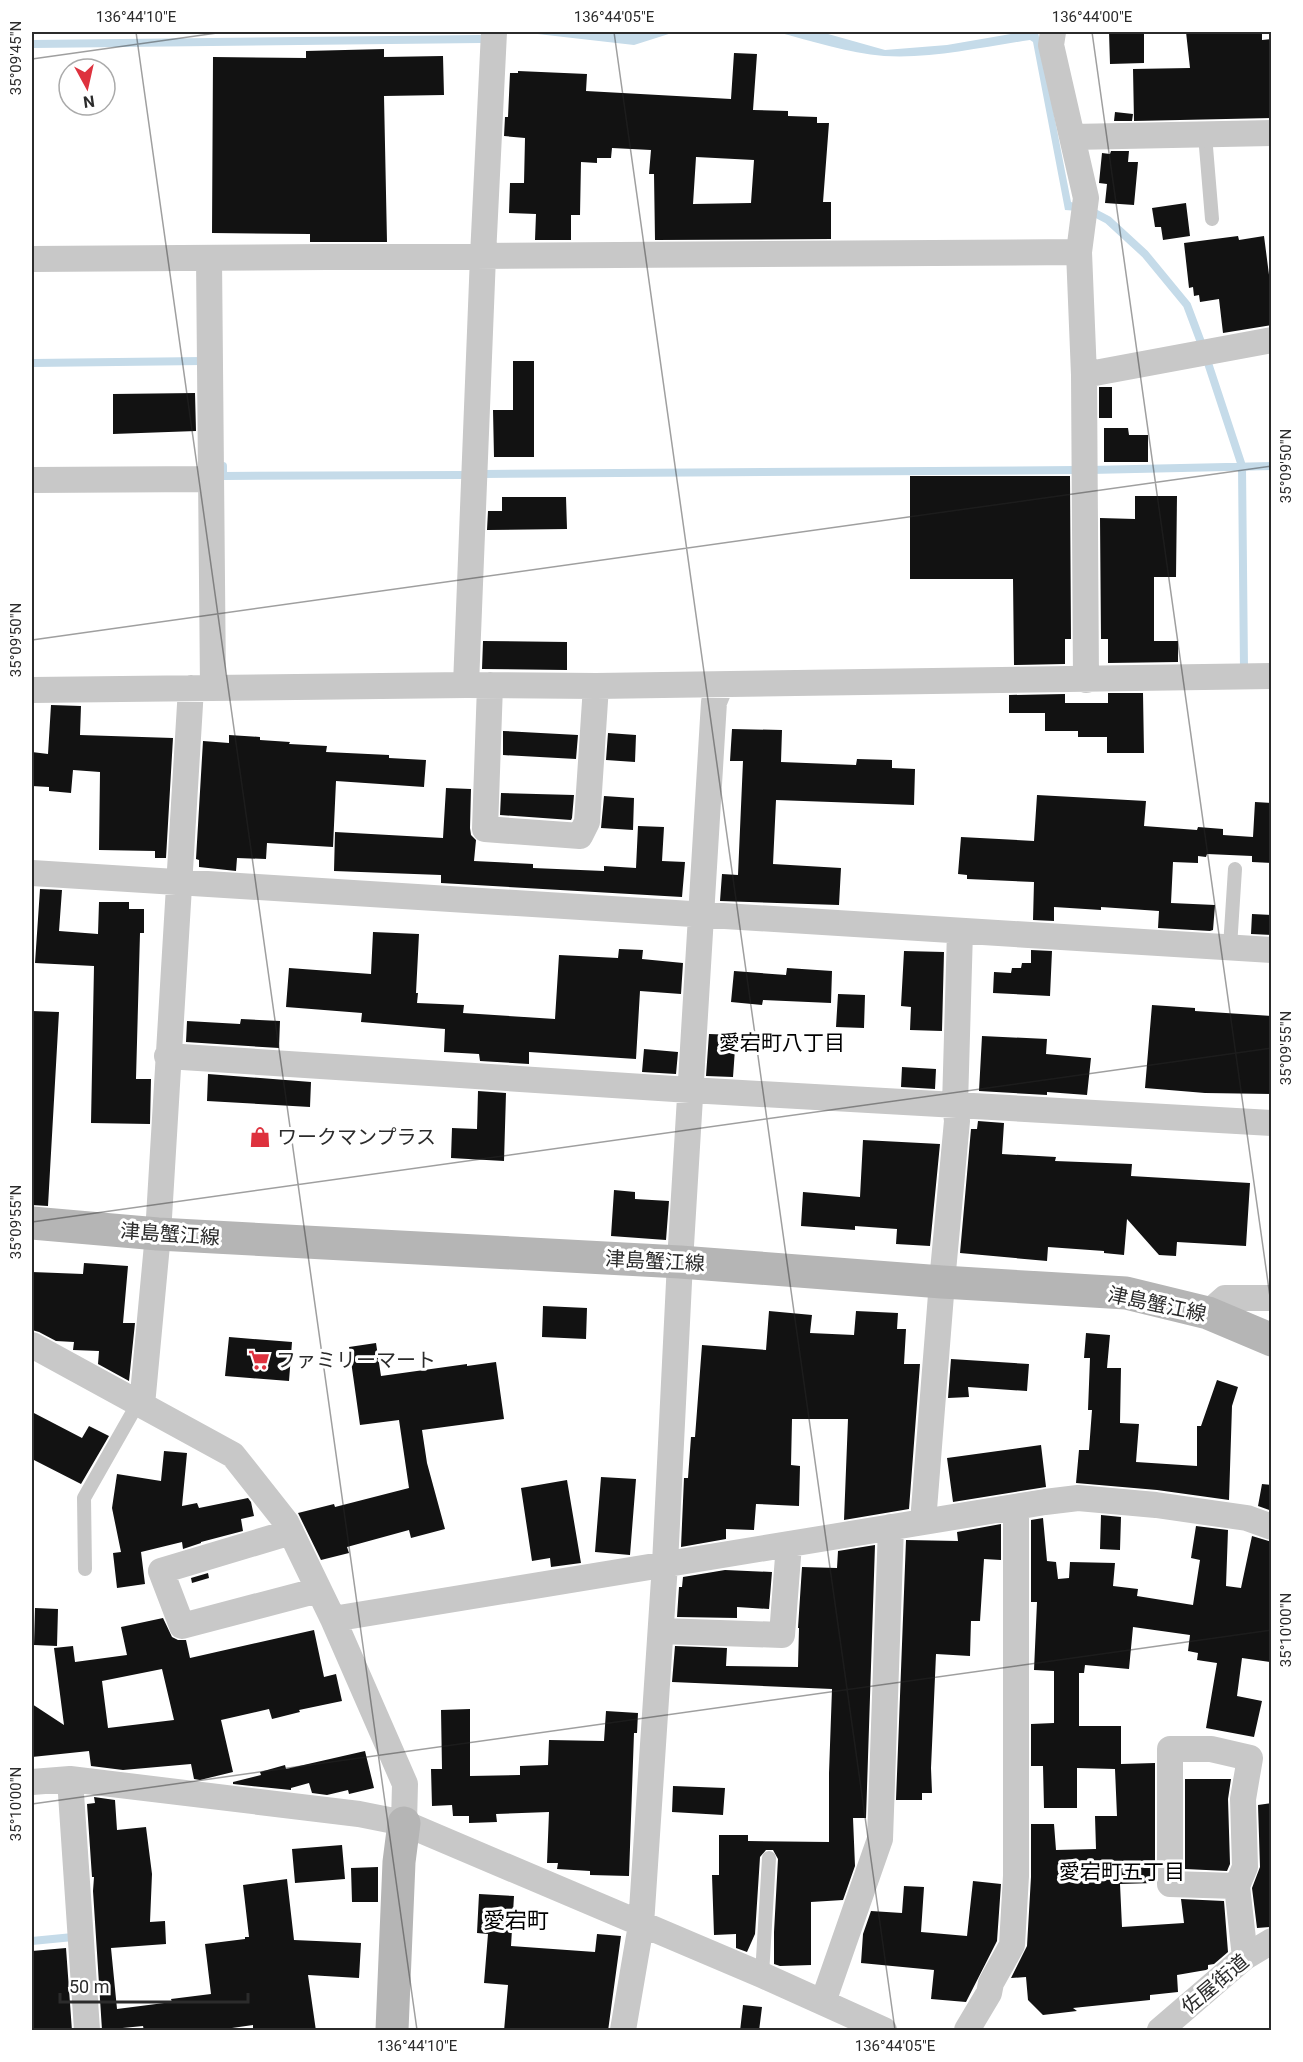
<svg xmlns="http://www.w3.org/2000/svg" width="1303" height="2062" font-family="Roboto,'Noto Sans JP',sans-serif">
  <rect width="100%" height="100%" fill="#fff"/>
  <path fill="#c5dbe9" d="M 520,32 L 675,32 L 634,45 Z
    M 777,32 L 821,32 L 885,50 L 947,45 L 1023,32 L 1038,32 L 1071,202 L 1093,209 L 1092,212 L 1065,210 L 1033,42 L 1030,40 C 982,47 932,59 884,56 C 848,53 812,41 777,32 Z"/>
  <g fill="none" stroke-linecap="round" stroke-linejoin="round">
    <path stroke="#c5dbe9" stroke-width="8" d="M 32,44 L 481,39
      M 1089,210 L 1108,220 L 1145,254 L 1187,305 L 1202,345
      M 1207,360 L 1242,466 L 1244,669 L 1249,669
      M 32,363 L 203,361
      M 223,466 L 223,476 L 461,475
      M 1090,470 L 1272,466
      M 483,474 L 1076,470
      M 32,1941 L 73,1937"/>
  </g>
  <path fill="#121212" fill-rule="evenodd" d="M 1109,32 L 1144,32 L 1144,63 L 1110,64 Z
    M 1186,32 L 1262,32 L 1262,40 L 1272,39 L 1272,118 L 1134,121 L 1133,69 L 1190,68 Z
    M 384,49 L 384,57 L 443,56 L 444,95 L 384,96 L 387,242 L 310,242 L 310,234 L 212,233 L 213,57 L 306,58 L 306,51 Z
    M 734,53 L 757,54 L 753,110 L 788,111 L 788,116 L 817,117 L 817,123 L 829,123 L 823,202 L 831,202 L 831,239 L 655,240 L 654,174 L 649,174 L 651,150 L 612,148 L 611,158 L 597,158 L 597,163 L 581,162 L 580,215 L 571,215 L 571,240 L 535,240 L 536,214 L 509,213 L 510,183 L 524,183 L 525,138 L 504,136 L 505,117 L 508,117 L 510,73 L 518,73 L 518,71 L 587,74 L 586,91 L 731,99 ZM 696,157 L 754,160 L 751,203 L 693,204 Z
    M 1115,112 L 1133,114 L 1132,121 L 1114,121 Z
    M 1111,151 L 1129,151 L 1128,162 L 1138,162 L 1134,205 L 1105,203 L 1107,184 L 1099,183 L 1102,153 L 1110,154 Z
    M 1186,203 L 1190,236 L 1163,240 L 1161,227 L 1155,227 L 1152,208 Z
    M 1238,236 L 1239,240 L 1264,236 L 1272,298 L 1272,325 L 1223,333 L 1219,299 L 1200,302 L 1199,295 L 1194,296 L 1193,287 L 1189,288 L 1184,243 Z
    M 513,361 L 534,361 L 534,457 L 494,457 L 493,410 L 513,410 Z
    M 1099,387 L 1112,387 L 1112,418 L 1099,418 Z
    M 195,393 L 196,431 L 113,434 L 113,394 Z
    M 1104,428 L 1128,428 L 1129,435 L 1148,435 L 1148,462 L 1104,462 Z
    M 910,476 L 1070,476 L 1071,639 L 1065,639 L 1065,664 L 1014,665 L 1013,579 L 910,579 Z
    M 1135,496 L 1177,496 L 1176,577 L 1154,577 L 1154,641 L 1178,641 L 1178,662 L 1108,663 L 1108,639 L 1101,639 L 1100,518 L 1135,519 Z
    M 502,497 L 566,497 L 567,529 L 487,530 L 488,511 L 502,511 Z
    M 483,641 L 567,642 L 567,670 L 482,669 Z
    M 1108,693 L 1143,693 L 1144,753 L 1107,753 L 1107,737 L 1078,737 L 1078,731 L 1045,731 L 1045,713 L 1009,713 L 1009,695 L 1065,694 L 1065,703 L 1108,703 Z
    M 51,705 L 81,706 L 80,735 L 173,738 L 166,858 L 155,858 L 155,851 L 99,850 L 100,772 L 73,770 L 71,793 L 49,791 L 49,787 L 32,786 L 32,752 L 48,754 Z
    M 732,729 L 782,730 L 781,762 L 856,765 L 857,759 L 892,760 L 892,768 L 915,769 L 914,805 L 776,800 L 773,864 L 841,868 L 839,905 L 720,901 L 722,874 L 738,875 L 743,761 L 730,761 Z
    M 503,731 L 578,735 L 576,759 L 503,755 Z
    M 608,733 L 636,735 L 635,762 L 606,760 Z
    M 229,735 L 260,737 L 260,740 L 290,742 L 289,744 L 327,746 L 326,752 L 389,755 L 389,758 L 426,760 L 424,787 L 336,781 L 333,847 L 267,843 L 266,859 L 237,858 L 236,871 L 199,867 L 199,860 L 196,859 L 203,741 L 229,743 Z
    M 446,788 L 471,789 L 470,828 L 471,835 L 476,840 L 474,861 L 533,864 L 533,868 L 604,871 L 604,866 L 636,868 L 638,826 L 664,827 L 662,861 L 685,862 L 682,897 L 441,883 L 441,875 L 334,871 L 335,832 L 443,838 Z
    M 501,793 L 574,795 L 572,818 L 571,820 L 500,815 Z
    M 1037,795 L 1146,801 L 1144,826 L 1197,830 L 1198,827 L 1223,829 L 1223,835 L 1253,837 L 1255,802 L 1272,803 L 1272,863 L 1252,862 L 1252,856 L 1207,854 L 1206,857 L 1198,856 L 1198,863 L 1173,862 L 1171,903 L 1215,905 L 1213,930 L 1210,931 L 1158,928 L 1159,911 L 1101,907 L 1101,910 L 1054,907 L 1054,921 L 1033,920 L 1034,882 L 967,879 L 967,875 L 958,874 L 961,837 L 1034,841 Z
    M 604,796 L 634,798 L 633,830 L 601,828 Z
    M 40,889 L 62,890 L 59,931 L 98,934 L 99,902 L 129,902 L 129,909 L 144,909 L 144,933 L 140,933 L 136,1079 L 151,1079 L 150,1124 L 91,1123 L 94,966 L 35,963 Z
    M 1252,914 L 1272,915 L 1272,935 L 1251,934 Z
    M 373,932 L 419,934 L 416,993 L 418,993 L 417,1003 L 464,1005 L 463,1013 L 555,1019 L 559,955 L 618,958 L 619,949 L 643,950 L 642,959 L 683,963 L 681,994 L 640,991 L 636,1059 L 529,1052 L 529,1064 L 480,1061 L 479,1054 L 444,1052 L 445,1029 L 361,1022 L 362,1013 L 286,1007 L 289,968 L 371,974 Z
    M 1031,950 L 1052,951 L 1050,996 L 993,993 L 994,972 L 1011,973 L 1012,968 L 1021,968 L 1022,963 L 1031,963 Z
    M 904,951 L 944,952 L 942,1031 L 910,1030 L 911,1007 L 901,1006 Z
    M 787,968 L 832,971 L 831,1003 L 763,1000 L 762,1005 L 731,1002 L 734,971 L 786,975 Z
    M 838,994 L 865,995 L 864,1028 L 836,1027 Z
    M 1152,1005 L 1195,1008 L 1195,1011 L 1272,1016 L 1272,1094 L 1205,1093 L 1145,1088 Z
    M 32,1011 L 59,1012 L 48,1206 L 32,1205 Z
    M 241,1019 L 280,1021 L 279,1048 L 186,1042 L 187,1021 L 240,1024 Z
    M 709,1034 L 736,1035 L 733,1077 L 706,1076 Z
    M 982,1036 L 1047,1039 L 1046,1054 L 1091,1058 L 1087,1095 L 1047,1092 L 1047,1095 L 979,1091 Z
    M 644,1049 L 678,1052 L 676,1074 L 642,1072 Z
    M 902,1067 L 936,1069 L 935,1089 L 901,1087 Z
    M 208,1074 L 311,1082 L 310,1107 L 207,1101 Z
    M 478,1091 L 506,1093 L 504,1161 L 451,1158 L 452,1128 L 477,1129 Z
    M 978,1121 L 1004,1123 L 1002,1154 L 1056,1157 L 1055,1161 L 1132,1164 L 1131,1176 L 1250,1183 L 1246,1246 L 1177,1242 L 1176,1256 L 1159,1255 L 1127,1219 L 1124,1255 L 1104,1253 L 1104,1251 L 1048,1247 L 1047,1261 L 960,1253 L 971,1129 L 977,1129 Z
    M 863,1140 L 940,1144 L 930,1246 L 896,1244 L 897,1229 L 855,1226 L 855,1230 L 801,1226 L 803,1192 L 860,1197 Z
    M 614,1190 L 635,1192 L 635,1199 L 669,1201 L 666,1240 L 611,1236 Z
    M 84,1263 L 128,1266 L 123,1323 L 135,1323 L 129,1381 L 98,1364 L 99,1351 L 73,1350 L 74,1342 L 56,1341 L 39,1332 L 32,1330 L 32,1272 L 83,1274 Z
    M 543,1306 L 587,1308 L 586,1339 L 542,1337 Z
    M 769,1311 L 812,1315 L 810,1333 L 854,1335 L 856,1311 L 898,1313 L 897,1329 L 906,1329 L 904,1364 L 920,1364 L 909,1509 L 844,1520 L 848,1419 L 792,1419 L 791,1465 L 800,1466 L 799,1506 L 756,1504 L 754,1530 L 726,1529 L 726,1539 L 681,1547 L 684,1478 L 688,1478 L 691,1437 L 695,1437 L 702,1345 L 766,1350 Z
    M 1086,1333 L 1110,1335 L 1107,1368 L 1121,1368 L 1120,1423 L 1139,1424 L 1136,1462 L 1197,1466 L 1197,1426 L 1201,1426 L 1217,1380 L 1238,1387 L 1232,1406 L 1229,1500 L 1157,1490 L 1076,1483 L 1079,1450 L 1089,1450 L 1092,1410 L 1088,1410 L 1090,1358 L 1084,1358 Z
    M 229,1337 L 292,1342 L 289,1381 L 225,1376 Z
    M 376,1343 L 381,1376 L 467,1364 L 467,1366 L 496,1362 L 504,1419 L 422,1430 L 427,1463 L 445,1529 L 411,1538 L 409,1530 L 347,1547 L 349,1553 L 321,1560 L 298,1513 L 334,1504 L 335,1507 L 409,1488 L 399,1420 L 360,1425 L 349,1347 Z
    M 951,1359 L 1029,1364 L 1027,1391 L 968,1387 L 969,1397 L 948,1398 Z
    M 32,1412 L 82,1438 L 89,1426 L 109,1436 L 81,1484 L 32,1459 Z
    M 1041,1445 L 1046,1487 L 953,1502 L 947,1458 Z
    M 164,1451 L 187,1453 L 182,1506 L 197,1503 L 199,1508 L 248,1498 L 251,1502 L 254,1516 L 241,1519 L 243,1531 L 201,1542 L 201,1543 L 183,1549 L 182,1542 L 141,1552 L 145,1584 L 117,1588 L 113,1553 L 121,1552 L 112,1508 L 117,1474 L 161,1481 Z
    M 601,1477 L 636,1479 L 630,1555 L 595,1552 Z
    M 567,1480 L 581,1563 L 551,1567 L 550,1558 L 532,1561 L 521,1488 Z
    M 1262,1484 L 1272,1485 L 1272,1511 L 1258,1506 Z
    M 1101,1515 L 1121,1517 L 1120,1550 L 1100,1549 Z
    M 1043,1518 L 1047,1561 L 1056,1562 L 1058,1579 L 1069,1578 L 1070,1562 L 1115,1563 L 1113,1586 L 1138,1589 L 1137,1596 L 1193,1605 L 1200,1560 L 1191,1558 L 1196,1526 L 1228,1530 L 1226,1586 L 1241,1588 L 1252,1536 L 1272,1542 L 1272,1650 L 1270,1662 L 1242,1658 L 1237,1696 L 1262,1701 L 1254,1737 L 1206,1728 L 1217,1663 L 1197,1660 L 1198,1653 L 1188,1651 L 1190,1635 L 1133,1627 L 1129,1669 L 1085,1665 L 1084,1673 L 1079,1673 L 1079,1726 L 1121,1726 L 1121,1764 L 1155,1763 L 1155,1883 L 1120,1884 L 1122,1927 L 1184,1923 L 1181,1899 L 1224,1901 L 1228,1952 L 1214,1964 L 1208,1965 L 1208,1969 L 1206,1970 L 1177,1975 L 1178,1992 L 1150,1995 L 1150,2000 L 1073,2008 L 1077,2011 L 1043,2015 L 1028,2000 L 1026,1977 L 1011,1978 L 1027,1946 L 1031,1877 L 1031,1824 L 1054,1824 L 1056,1850 L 1096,1849 L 1095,1816 L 1117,1816 L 1115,1769 L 1077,1768 L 1077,1808 L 1044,1808 L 1043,1766 L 1031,1766 L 1031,1724 L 1054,1723 L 1054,1671 L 1034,1670 L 1037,1602 L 1031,1602 L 1031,1520 Z
    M 1001,1524 L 1001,1560 L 984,1559 L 980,1621 L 971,1621 L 970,1656 L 936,1654 L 931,1768 L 932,1793 L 922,1793 L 922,1800 L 896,1800 L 906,1540 L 958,1541 L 957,1532 Z
    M 875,1545 L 866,1818 L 853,1818 L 855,1866 L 843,1900 L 811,1902 L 811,1965 L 780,1966 L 774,1964 L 774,1932 L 778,1859 L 773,1850 L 766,1850 L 760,1857 L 755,1934 L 747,1952 L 736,1948 L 736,1934 L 714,1935 L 712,1875 L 719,1875 L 719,1835 L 748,1835 L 748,1841 L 829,1842 L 829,1773 L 832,1689 L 672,1682 L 675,1646 L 727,1648 L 726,1666 L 798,1667 L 799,1628 L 798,1628 L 802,1567 L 837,1568 L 838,1551 Z
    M 725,1570 L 772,1572 L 769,1609 L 737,1607 L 737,1618 L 677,1617 L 679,1587 L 682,1587 L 683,1577 Z
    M 208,1573 L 209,1578 L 192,1583 L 191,1578 Z
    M 35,1608 L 58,1609 L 57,1646 L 34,1645 Z
    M 163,1618 L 172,1637 L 178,1640 L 186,1640 L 190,1658 L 314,1630 L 324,1677 L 336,1674 L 342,1701 L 299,1710 L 300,1712 L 272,1719 L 269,1709 L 221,1720 L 233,1772 L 200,1780 L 194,1779 L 191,1764 L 123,1770 L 91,1766 L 89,1751 L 32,1757 L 32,1704 L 64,1725 L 54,1648 L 73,1646 L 75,1662 L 127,1655 L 121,1627 ZM 162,1669 L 174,1720 L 108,1728 L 102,1681 Z
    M 470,1709 L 470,1776 L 520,1775 L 520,1766 L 548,1765 L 549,1740 L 604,1741 L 606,1711 L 638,1713 L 637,1733 L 634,1733 L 629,1876 L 590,1875 L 590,1871 L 557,1869 L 558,1863 L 547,1863 L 549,1812 L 496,1814 L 497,1822 L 469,1823 L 469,1816 L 453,1816 L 452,1805 L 432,1806 L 431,1769 L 442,1769 L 441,1710 Z
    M 365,1751 L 374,1788 L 349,1794 L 348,1790 L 327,1795 L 312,1793 L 309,1783 L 291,1788 L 291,1790 L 233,1784 L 233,1782 L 261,1775 L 260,1772 L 285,1765 L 286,1769 Z
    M 1185,1779 L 1231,1779 L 1228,1799 L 1230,1864 L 1227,1871 L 1185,1869 Z
    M 673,1786 L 725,1788 L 723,1815 L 672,1812 Z
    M 94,1797 L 115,1800 L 117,1830 L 146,1827 L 152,1874 L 150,1922 L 165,1921 L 166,1944 L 111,1948 L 117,2009 L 172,2002 L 171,1999 L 211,1994 L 205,1944 L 245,1939 L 245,1937 L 249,1937 L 243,1885 L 287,1879 L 294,1940 L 361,1943 L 359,1978 L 308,1975 L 316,2031 L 253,2031 L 253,2025 L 211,2031 L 144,2031 L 143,2026 L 102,2030 L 93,1891 L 94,1877 L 92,1877 L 87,1804 L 95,1803 Z
    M 1272,1803 L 1272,1920 L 1269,1920 L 1270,1927 L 1257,1928 L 1252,1888 L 1260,1867 L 1258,1805 Z
    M 342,1845 L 345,1879 L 295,1883 L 292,1849 Z
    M 378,1867 L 378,1902 L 352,1902 L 351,1868 Z
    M 973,1881 L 1001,1884 L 997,1941 L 966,2002 L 931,1999 L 934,1970 L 861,1963 L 863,1934 L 871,1911 L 902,1913 L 904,1886 L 924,1887 L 921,1932 L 967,1936 Z
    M 479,1894 L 514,1896 L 511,1946 L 595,1952 L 597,1934 L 621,1936 L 608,2031 L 504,2031 L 508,1985 L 484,1983 L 488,1934 L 477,1933 Z
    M 66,1948 L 72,2031 L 32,2031 L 32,1951 Z
    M 743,2005 L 762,2007 L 759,2031 L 740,2031 Z"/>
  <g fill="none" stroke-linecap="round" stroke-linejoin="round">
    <path stroke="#c8c8c8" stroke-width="14" d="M 1205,135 L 1212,219
      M 1230,947 L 1235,869
      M 85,1569 L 84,1498 L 138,1403
      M 762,1975 L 769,1858"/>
    <path stroke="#c8c8c8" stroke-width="26" d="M 1053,32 L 1051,45 L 1086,198 L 1079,252 L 1084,375 L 1086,680
      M 1072,137 L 1272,133
      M 209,258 L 213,688
      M 32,259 L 1079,252
      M 1084,375 L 1272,340
      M 32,480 L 211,479
      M 466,685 L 483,256 L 494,32
      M 490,685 L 485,829 L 580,836 L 587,822 L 596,686
      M 32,690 L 466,685 L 596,686 L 1272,676
      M 32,873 L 1272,950
      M 167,1056 L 690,1090 L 1272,1123
      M 1208,1313 L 1225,1298 L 1272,1298
      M 32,1345 L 233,1455 L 286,1522 L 333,1619 L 405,1784 L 404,1823
      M 142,1405 L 158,1234 L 191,688
      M 923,1522 L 942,1282 L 957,1121 L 955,1105 L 960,931
      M 291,1532 L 161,1571 L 182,1626 L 319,1590
      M 333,1619 L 1045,1502 L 1078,1498 L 1156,1505 L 1247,1518 L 1272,1527
      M 661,1631 L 782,1635 L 789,1544
      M 70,1779 L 87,2030
      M 32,1782 L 70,1779 L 359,1814 L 404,1823 L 762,1975 L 884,2030
      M 1237,1886 L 1170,1884 L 1170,1749 L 1211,1749 L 1250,1758 L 1243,1799 L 1245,1867 L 1237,1886 L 1245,1957
      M 823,2002 L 880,1839 L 891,1527
      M 623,2030 L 641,1925 L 665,1564 L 680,1262 L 714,702 L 721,685
      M 967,2030 L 989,1993 L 991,1983 L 1012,1945 L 1016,1876 L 1016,1507
      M 1160,2030 L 1245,1957 L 1272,1941"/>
    <path stroke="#b5b5b5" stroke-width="33" d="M 32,1223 L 158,1234 L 680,1262 L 942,1282 L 1126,1293 L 1208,1313 L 1272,1340
      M 392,2030 L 399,1862 L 404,1823"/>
  </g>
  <path fill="none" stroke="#2b2b2b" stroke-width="1.5" stroke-opacity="0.45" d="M 136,32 L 417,2030M 614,32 L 895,2030M 1092,32 L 1272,1311M 32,59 L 224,32M 32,640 L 1272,466M 32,1222 L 1272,1048M 32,1804 L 1272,1630"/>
  <defs>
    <symbol id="shop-bare" viewBox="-9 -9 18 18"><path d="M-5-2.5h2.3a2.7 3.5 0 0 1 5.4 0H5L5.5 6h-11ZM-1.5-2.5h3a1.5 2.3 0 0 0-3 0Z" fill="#de323e" stroke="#fff" stroke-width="2.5" paint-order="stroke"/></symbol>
    <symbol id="supermarket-bare" viewBox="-9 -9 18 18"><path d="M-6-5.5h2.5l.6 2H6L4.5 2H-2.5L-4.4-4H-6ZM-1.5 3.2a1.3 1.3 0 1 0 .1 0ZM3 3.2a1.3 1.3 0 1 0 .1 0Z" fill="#de323e" stroke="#fff" stroke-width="2.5" paint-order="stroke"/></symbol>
  </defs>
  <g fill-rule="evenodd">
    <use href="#shop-bare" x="245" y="1122" width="30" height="30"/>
    <use href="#supermarket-bare" x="244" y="1345" width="30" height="30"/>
  </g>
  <g text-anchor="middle" stroke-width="6" stroke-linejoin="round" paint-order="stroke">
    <g font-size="20" fill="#2b2b2b" stroke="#fff" text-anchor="start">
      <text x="277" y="1144">ワークマンプラス</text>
      <text x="276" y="1367">ファミリーマート</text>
    </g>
    <g font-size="20" fill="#2b2b2b" stroke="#fff">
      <text transform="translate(170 1234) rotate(4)" y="7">津島蟹江線</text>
      <text transform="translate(655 1261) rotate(3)" y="7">津島蟹江線</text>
      <text transform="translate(1157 1304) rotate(12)" y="7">津島蟹江線</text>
      <text transform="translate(1215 1984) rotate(-40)" y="7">佐屋街道</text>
    </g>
    <g font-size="21" fill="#000" stroke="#fff">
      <text x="782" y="1050">愛宕町八丁目</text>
      <text x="1122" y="1879">愛宕町五丁目</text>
    </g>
    <g font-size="22" fill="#000" stroke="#fff">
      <text x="516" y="1928">愛宕町</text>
    </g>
  </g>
  <rect width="1303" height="2062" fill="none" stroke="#ffffff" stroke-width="66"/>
  <g transform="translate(87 87) rotate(172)"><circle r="28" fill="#ffffff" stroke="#aaaaaa" stroke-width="1.5"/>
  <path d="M0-4.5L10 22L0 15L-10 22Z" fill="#de323e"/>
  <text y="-9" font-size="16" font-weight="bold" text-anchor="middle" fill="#2b2b2b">N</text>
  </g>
  <path d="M60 1993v9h188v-9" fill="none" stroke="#2b2b2b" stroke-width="3"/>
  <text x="69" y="1993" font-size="18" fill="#2b2b2b" stroke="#ffffff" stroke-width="4.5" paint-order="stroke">50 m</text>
  <rect x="33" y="33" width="1237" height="1996" fill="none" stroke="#2b2b2b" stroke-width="2"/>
  <g font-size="15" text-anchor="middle" fill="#2b2b2b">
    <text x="136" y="22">136°44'10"E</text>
    <text x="614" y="22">136°44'05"E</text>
    <text x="1092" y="22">136°44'00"E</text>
    <text transform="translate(16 58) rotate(-90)" y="5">35°09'45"N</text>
    <text transform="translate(1286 466) rotate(-90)" y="5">35°09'50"N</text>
    <text transform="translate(16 640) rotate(-90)" y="5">35°09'50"N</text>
    <text transform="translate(1286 1048) rotate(-90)" y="5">35°09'55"N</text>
    <text transform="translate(16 1222) rotate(-90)" y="5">35°09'55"N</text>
    <text transform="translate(1286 1630) rotate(-90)" y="5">35°10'00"N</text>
    <text transform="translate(16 1804) rotate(-90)" y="5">35°10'00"N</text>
    <text x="417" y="2051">136°44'10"E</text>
    <text x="895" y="2051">136°44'05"E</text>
  </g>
</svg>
